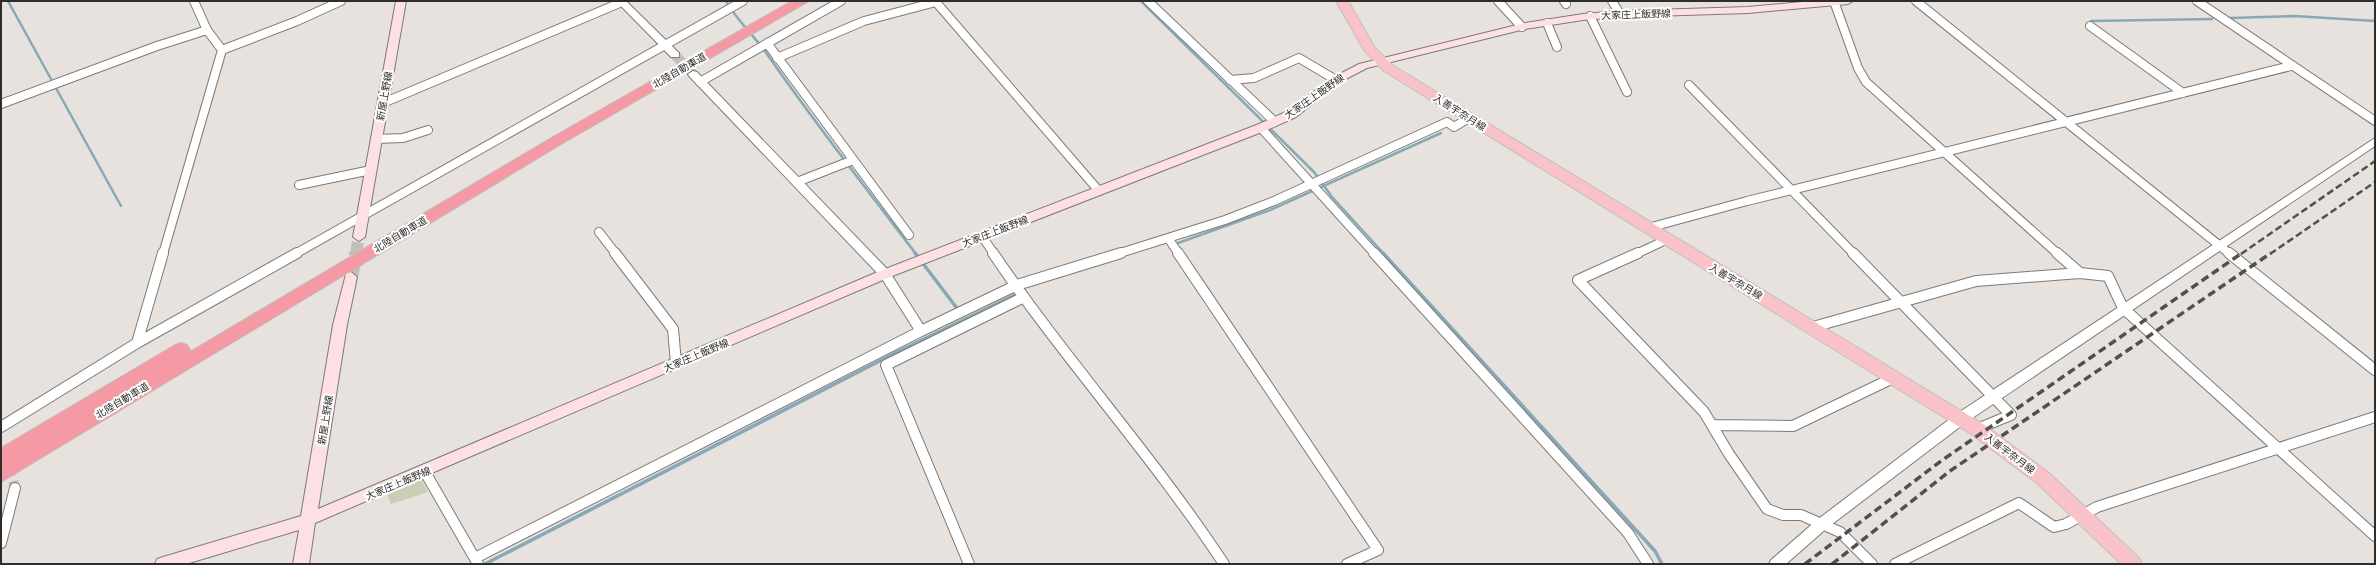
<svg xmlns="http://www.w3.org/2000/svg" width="2376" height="565" font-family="Overpass,'Noto Sans JP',sans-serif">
  <rect width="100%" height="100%" fill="#e7e2dd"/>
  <path fill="#caceb7" d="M 421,479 L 428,492 L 391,504 L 387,494 Z"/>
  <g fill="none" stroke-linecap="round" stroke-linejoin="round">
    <path stroke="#87a8b6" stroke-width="2.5" d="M 8,1 L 121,206
      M 726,1 C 737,21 754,35 767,54 C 814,122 865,187 916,254
      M 1141,1 L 1314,172 L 1332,197 L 1384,254
      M 2230,18 L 2295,16 L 2375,21
      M 2091,21 L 2212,19
      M 1178,243 L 1270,210 L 1441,133"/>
    <path stroke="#87a8b6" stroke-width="3.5" d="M 915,253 L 959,311
      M 1383,253 L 1655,551 L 1662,564
      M 485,564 L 895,353 L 1017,294"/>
    <path stroke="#c2beb9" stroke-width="10" stroke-dasharray="10 5" stroke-linecap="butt" d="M 1,454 L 10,470 L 15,488"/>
    <path stroke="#c2beb9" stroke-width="10" stroke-dasharray="10 5.5" stroke-linecap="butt" d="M 675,55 L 693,74"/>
    <path stroke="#c2beb9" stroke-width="12" stroke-dasharray="12 5.5" stroke-linecap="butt" d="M 356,254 L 359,237"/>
    <path stroke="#c2beb9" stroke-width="14" stroke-dasharray="14 7" stroke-linecap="butt" d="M 351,277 L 356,253"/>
    <defs>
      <path id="minor-far1" d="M 194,1 L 207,30 L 222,50
        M 935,1 L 1099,191
        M 1148,1 L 1275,122
        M 1498,1 L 1522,27
        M 1564,1 L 1566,4
        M 1612,1 L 1620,14
        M 1916,1 L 2230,254
        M 2197,1 L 2375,121
        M 1835,4 L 1858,68 L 1866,82 L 2058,254
        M 1590,16 L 1627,92
        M 1547,23 L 1557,47
        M 2090,26 L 2183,93
        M 767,43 L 909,235
        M 222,50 L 297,21 L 341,1
        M 777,58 L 864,21 L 936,2
        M 1230,80 L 1254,78 L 1299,58 L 1336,80
        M 700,82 L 841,1
        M 1689,85 L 1854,254
        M 383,103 L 622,2
        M 1,104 L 157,46 L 207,30
        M 1261,128 L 1375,254
        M 376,139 L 403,138 L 428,130
        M 797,182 L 853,160
        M 299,185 L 371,170
        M 1648,228 L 1747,201 L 2291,66
        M 599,232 L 616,254
        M 982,236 L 994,254
        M 1168,238 L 1179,254
        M 163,254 L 222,50
        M 295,254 L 743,1
        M 1117,254 L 1225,220 L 1274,201 L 1447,122 L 1454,127 L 1469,118
        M 1636,254 L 1668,239"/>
      <path id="minor" d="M 615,253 L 673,329 L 676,363
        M 993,253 C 1065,360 1153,456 1224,564
        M 1178,253 L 1378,550 L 1347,564
        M 1374,253 L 1628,533 L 1648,564
        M 1638,253 L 1578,280 L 1704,412 L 1729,454 L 1767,509 L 1783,515 L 1801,515 L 1840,532 L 1872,564
        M 1853,253 L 2011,415 L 1977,429
        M 2057,253 L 2080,273 L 2108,276 L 2123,308 L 2375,536
        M 2229,253 L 2375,370
        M 885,274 L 921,331 L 1017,285 L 1121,253
        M 1813,327 L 1976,281 L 2080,273
        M 137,343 L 163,253
        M 1712,425 L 1793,426 L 1893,378
        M 1,427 L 137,343 L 297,253
        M 425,472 L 478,564
        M 1,543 L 15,488
        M 475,558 L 921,331
        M 969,564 L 886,365 L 1024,297
        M 1895,564 L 2019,503 L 2054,527 L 2066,524 L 2097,507 L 2375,417"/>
      <path id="tertiary" d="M 616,1 L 626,1 L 679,53 L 679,57 L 671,57 Z
        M 693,71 L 697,72 L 889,271 L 891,274 L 889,277 L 881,277 L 689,76 L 688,74 Z
        M 2375,138 L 2375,146 L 1965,423 L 1827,528 L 1786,564 L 1769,564 L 1771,560 L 1817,520 L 1955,415 Z"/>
      <path id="secondary" d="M 396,1 L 406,1 L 365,237 L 359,241 L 353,237 Z
        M 1813,1 L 1853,1 L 1848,4 L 1748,13 L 1620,17 L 1583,20 L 1525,29 L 1367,68 L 1340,82 L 1296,117 L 1267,130 L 890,277 L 315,523 L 309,564 L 293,564 L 299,530 L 186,564 L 155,564 L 157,559 L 163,557 L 301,516 L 333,325 L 346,274 L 351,272 L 357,277 L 347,325 L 318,509 L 880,271 L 1259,124 L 1288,111 L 1332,78 L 1359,64 L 1525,23 L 1583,14 L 1620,11 L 1748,7 Z"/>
      <path id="primary" d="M 1336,1 L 1348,1 L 1375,48 L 1392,65 L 1983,424 L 2049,473 L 2139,558 L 2142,564 L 2121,564 L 2037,483 L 1971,434 L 1384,71 L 1364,50 Z"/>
      <path id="motorway" d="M 792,1 L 809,1 L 563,143 L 1,482 L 1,448 L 175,345 L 181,343 L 187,345 L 190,350 L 188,353 L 553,137 Z"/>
    </defs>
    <use href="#minor-far1" stroke="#7e7a76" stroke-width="10"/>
    <use href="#minor" stroke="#7e7a76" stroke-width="12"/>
    <use href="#tertiary" stroke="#7e7a76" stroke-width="2"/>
    <use href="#secondary" stroke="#7e7a76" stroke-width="2"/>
    <use href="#primary" stroke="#c0c0bf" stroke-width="2"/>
    <use href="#motorway" stroke="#c0c0bf" stroke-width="2"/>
    <use href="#minor-far1" stroke="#fff" stroke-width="8"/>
    <use href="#minor" stroke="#fff" stroke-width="10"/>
    <use href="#tertiary" fill="#fff" fill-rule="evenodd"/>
    <use href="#secondary" fill="#fce0e4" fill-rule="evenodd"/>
    <use href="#primary" fill="#f9c2c8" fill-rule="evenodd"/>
    <use href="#motorway" fill="#f599a4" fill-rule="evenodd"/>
    <path stroke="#52504d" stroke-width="2.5" stroke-dasharray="7 3.5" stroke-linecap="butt" d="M 2241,254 L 2375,161
      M 2270,254 L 2375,182"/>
    <path stroke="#52504d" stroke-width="3.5" stroke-dasharray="8 4.5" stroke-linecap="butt" d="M 1805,564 L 1941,461 L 2242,253
      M 1832,564 L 1950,471 L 2271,253"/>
  </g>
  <g text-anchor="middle" stroke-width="4" stroke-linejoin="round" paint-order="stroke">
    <g font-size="10" fill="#2e2d2b" stroke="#fff">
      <text transform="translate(1636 14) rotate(-2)" y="4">大家庄上飯野線</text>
      <text transform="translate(679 70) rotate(-30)" y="4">北陸自動車道</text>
      <text transform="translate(384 96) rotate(-80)" y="4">新屋上野線</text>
      <text transform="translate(1314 96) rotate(-35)" y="4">大家庄上飯野線</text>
      <text transform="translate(1460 112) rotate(32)" y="4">入善宇奈月線</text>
      <text transform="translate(995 231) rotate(-21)" y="4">大家庄上飯野線</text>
      <text transform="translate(400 234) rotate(-31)" y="4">北陸自動車道</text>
      <text transform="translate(1736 281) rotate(31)" y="4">入善宇奈月線</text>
      <text transform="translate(696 355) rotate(-23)" y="4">大家庄上飯野線</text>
      <text transform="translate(122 400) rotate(-31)" y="4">北陸自動車道</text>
      <text transform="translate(325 420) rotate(-81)" y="4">新屋上野線</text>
      <text transform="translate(2010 453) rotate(37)" y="4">入善宇奈月線</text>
      <text transform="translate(398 483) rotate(-23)" y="4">大家庄上飯野線</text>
    </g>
  </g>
  <rect width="2376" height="565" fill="none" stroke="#2e2d2b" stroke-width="4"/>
</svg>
